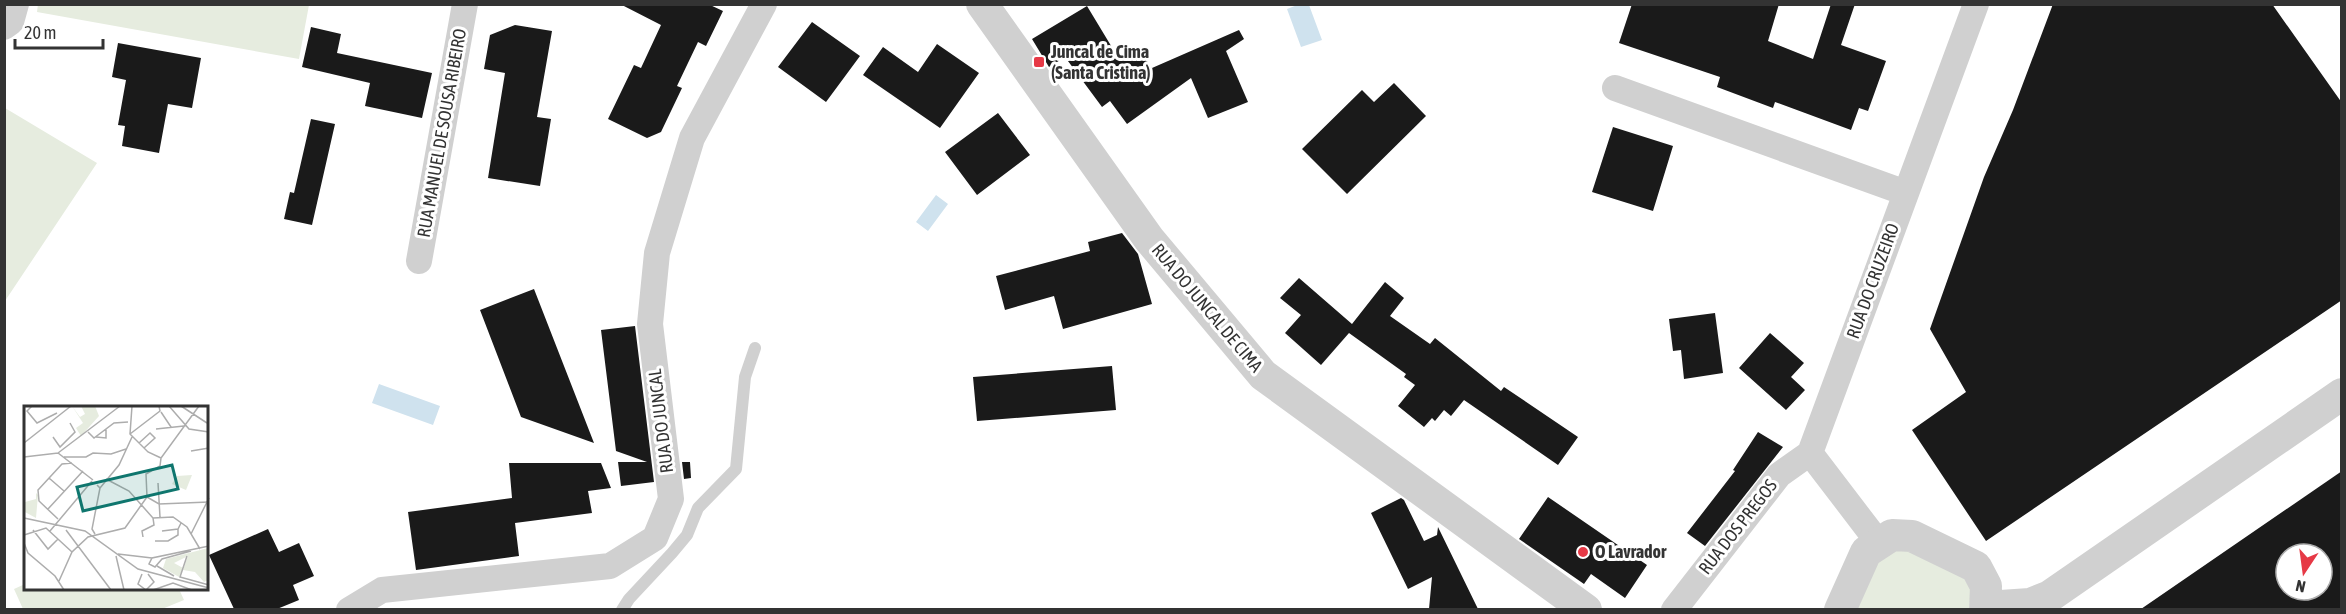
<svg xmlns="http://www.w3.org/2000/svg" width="2346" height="614" font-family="'Asap Condensed',sans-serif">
  <rect width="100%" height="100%" fill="#fff"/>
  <path fill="#e6ecdf" d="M 38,4 L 309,4 L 309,5 L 299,59 L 37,12 Z
    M 5,108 L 97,163 L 5,301 Z
    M 1895,550 L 1908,551 L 1964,578 L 1971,590 L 1969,609 L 1857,610 L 1878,562 Z
    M 25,584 L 26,588 L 179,589 L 184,600 L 162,609 L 23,609 L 14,589 Z"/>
  <path fill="#cfe2ee" d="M 1300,4 L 1309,5 L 1322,40 L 1301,47 L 1287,9 Z
    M 936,195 L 948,204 L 928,231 L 916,222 Z
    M 379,384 L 440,406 L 433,425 L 372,403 Z"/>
  <path fill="#1a1a1a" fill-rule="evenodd" d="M 620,4 L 708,4 L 723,11 L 706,46 L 698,42 L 677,86 L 682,88 L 661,132 L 647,138 L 608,119 L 634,65 L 641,68 L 661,25 Z
    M 1632,4 L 1779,4 L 1768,41 L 1813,59 L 1831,4 L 1855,4 L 1841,45 L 1886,61 L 1868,111 L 1859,108 L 1851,130 L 1775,102 L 1773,108 L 1717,87 L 1720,77 L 1619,43 Z
    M 2053,4 L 2272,4 L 2342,103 L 2342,300 L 1986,541 L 1912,430 L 1966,392 L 1930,329 L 1984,177 L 2013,110 Z
    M 1087,6 L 1119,59 L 1136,46 L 1152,68 L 1239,30 L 1244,39 L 1226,51 L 1248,102 L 1208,118 L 1191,78 L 1127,124 L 1110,101 L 1102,107 L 1065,57 L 1049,67 L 1032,39 Z
    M 812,22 L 860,56 L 826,102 L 778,67 Z
    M 515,25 L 552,31 L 537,117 L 551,119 L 540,186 L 488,178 L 505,73 L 484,69 L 490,35 Z
    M 311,27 L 341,34 L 337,53 L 432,73 L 422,118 L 365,106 L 370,83 L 302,67 Z
    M 118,43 L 201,58 L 192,108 L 168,104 L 159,153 L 122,146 L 125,126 L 118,125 L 126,80 L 112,77 Z
    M 937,44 L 979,73 L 940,128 L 863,75 L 883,47 L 918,72 Z
    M 1394,83 L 1426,116 L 1347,194 L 1302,149 L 1362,90 L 1374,102 Z
    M 998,113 L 1030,155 L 977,195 L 945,152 Z
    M 311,119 L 335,124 L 312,225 L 284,219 L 290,192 L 294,193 Z
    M 1613,127 L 1673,146 L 1653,211 L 1592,192 Z
    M 1122,233 L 1138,254 L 1152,304 L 1063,329 L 1054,296 L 1005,310 L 996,276 L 1090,251 L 1088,242 Z
    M 1299,278 L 1352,324 L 1385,282 L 1404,298 L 1390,316 L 1430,344 L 1435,338 L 1501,391 L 1504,387 L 1578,437 L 1558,465 L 1464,400 L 1451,416 L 1444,410 L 1435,421 L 1432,418 L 1424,427 L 1398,406 L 1415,385 L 1404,377 L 1406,374 L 1349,333 L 1321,365 L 1285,333 L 1301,315 L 1280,298 Z
    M 534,289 L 594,443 L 521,417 L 480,310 Z
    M 1715,313 L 1723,373 L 1684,379 L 1681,350 L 1673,351 L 1669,319 Z
    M 635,326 L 654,482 L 621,486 L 618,462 L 647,462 L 616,451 L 601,330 Z
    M 1770,333 L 1804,363 L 1791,377 L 1805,390 L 1786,410 L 1739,368 Z
    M 1112,366 L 1116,410 L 977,421 L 973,377 Z
    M 1758,432 L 1783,447 L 1705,546 L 1687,533 L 1735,471 L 1733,470 Z
    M 682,462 L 690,462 L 691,478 L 684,479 Z
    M 509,463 L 601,463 L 611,488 L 588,491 L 592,513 L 515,523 L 519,556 L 416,570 L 408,512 L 512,498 Z
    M 2342,471 L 2342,609 L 2141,609 ZM 2286,554 L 2322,554 L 2322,590 L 2286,590 Z
    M 1548,497 L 1647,565 L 1625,598 L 1591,574 L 1584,584 L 1519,539 Z
    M 1401,498 L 1404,500 L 1424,541 L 1437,535 L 1438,527 L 1478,609 L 1429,609 L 1432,577 L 1408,589 L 1371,513 Z
    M 268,529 L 279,552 L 299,543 L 314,576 L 293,585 L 299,600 L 277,609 L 234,609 L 209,555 Z"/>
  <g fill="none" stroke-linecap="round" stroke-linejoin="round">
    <path stroke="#d0d0d0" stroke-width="12" d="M 622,610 L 629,599 L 672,553 L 687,535 L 698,508 L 736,469 L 745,377 L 755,348"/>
    <path stroke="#d0d0d0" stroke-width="26" d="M 4,27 L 11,22 L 16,4
      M 1615,88 L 1906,193
      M 419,261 L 465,4
      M 1878,542 L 1810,453 L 1976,4
      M 349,610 L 382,590 L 610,566 L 655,538 L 671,499 L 650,324 L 657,253 L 692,138 L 764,4
      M 1674,610 L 1779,475 L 1810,453"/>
    <path stroke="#d0d0d0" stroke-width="32" d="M 982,4 L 1149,239 L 1263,375 L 1586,610
      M 1986,607 L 2030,604 L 2050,596 L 2342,394
      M 1840,610 L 1866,552 L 1892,535 L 1912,536 L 1976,567 L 1986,586 L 1985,610"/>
  </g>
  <g fill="#e63946" stroke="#fff" stroke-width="2">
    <rect x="1033" y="56" width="12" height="12" rx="3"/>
    <circle cx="1583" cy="552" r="6"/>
  </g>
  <g text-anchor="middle" stroke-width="6" stroke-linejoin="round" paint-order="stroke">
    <g font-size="18" font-weight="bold" fill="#333" stroke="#fff" text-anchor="start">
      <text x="1051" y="58">Juncal de Cima<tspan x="1051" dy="21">(Santa Cristina)</tspan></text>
      <text x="1595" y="558">O Lavrador</text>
    </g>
    <g font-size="18" fill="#333" stroke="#fff">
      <text transform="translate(442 133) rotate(-80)" y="6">RUA MANUEL DE SOUSA RIBEIRO</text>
      <text transform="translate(1873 281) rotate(-70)" y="6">RUA DO CRUZEIRO</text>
      <text transform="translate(1207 308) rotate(50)" y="6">RUA DO JUNCAL DE CIMA</text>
      <text transform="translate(661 421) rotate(-97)" y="6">RUA DO JUNCAL</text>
      <text transform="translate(1738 527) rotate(-52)" y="6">RUA DOS PREGOS</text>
    </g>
  </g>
  <g transform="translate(24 406)">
    <rect width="184" height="184" fill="#fff"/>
    <path d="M 48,0 L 56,11 L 61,8 L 57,0 L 71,0 L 75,10 L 57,30 L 52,22 L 59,17 ZM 168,69 L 162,84 L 148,78 L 153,70 ZM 12,87 L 14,89 L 12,112 L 1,106 L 1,96 L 12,93 ZM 184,142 L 184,174 L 180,176 L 171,166 L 159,164 L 164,150 L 150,157 L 159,162 L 155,171 L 139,162 L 142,153 Z" fill="#e6ecdf"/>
    <path fill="none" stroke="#adadad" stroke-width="1.5" d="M 8,0 L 3,5 L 13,17 L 33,7M 108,0 L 106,28 L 124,46 L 137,52M 145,0 L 165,23 L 185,26M 157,0 L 183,17M 137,6 L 147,21M 132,23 L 160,20M 64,26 L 70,32 L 90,17 L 104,16M 106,28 L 136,5 L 135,0M 29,31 L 36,41 L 51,26 L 46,17M 72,31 L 82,32 L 82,23M 0,37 L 47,0M 115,37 L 126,27 L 131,32 L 120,42M 167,45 L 185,42M 34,47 L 96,0M 0,51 L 34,47 L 69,74M 40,51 L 62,51 L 69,47 L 87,48 L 102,43M 25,72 L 40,85M 82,73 L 105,85 L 129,112 L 130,119 L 118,125 L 119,131M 134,77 L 136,111M 76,82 L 95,59 L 108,31M 123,91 L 135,98 L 185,96M 24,103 L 59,65M 0,112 L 61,125 L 114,163 L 185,182M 129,112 L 149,111 L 163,121 L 176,143M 34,113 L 15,95 L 14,84 L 38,58 L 48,57M 9,124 L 24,143 L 34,133M 42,124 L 87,184M 26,125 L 68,75M 138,125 L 154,123 L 157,117M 71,128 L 68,123 L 76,82 L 73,79M 167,128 L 185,92M 0,129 L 22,122 L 48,146M 131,135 L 144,135 L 154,129 L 154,123M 0,137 L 4,147 L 31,170 L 40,184M 167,145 L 138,153 L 131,161 L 125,158 L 128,152 L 185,140M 94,148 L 128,152M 92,150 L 100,184M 163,150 L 156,171 L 185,179M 133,160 L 150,170M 118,168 L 114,178 L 122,184 L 130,176 L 124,168M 35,175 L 48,146 L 64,131 L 101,122 L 123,91 L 122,68 L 136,60 L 137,52 L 175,0M 129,184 L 149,177 L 168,184"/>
    <path fill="#0f766e" fill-opacity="0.15" stroke="#0f766e" stroke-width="3" d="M 148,59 L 154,83 L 59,105 L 53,81 Z"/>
    <rect width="184" height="184" fill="none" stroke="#333" stroke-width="3"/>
  </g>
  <rect width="2346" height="614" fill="none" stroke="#333333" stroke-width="12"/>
  <g transform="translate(2304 572) rotate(193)"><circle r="28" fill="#ffffff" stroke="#adadad" stroke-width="1.5"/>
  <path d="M0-4.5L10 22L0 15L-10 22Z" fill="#e63946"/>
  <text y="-9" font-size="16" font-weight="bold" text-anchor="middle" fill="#333333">N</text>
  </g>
  <path d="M15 39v9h88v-9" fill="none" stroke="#333333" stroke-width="3"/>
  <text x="24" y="39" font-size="18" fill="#333333" stroke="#ffffff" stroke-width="4.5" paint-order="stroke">20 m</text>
</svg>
